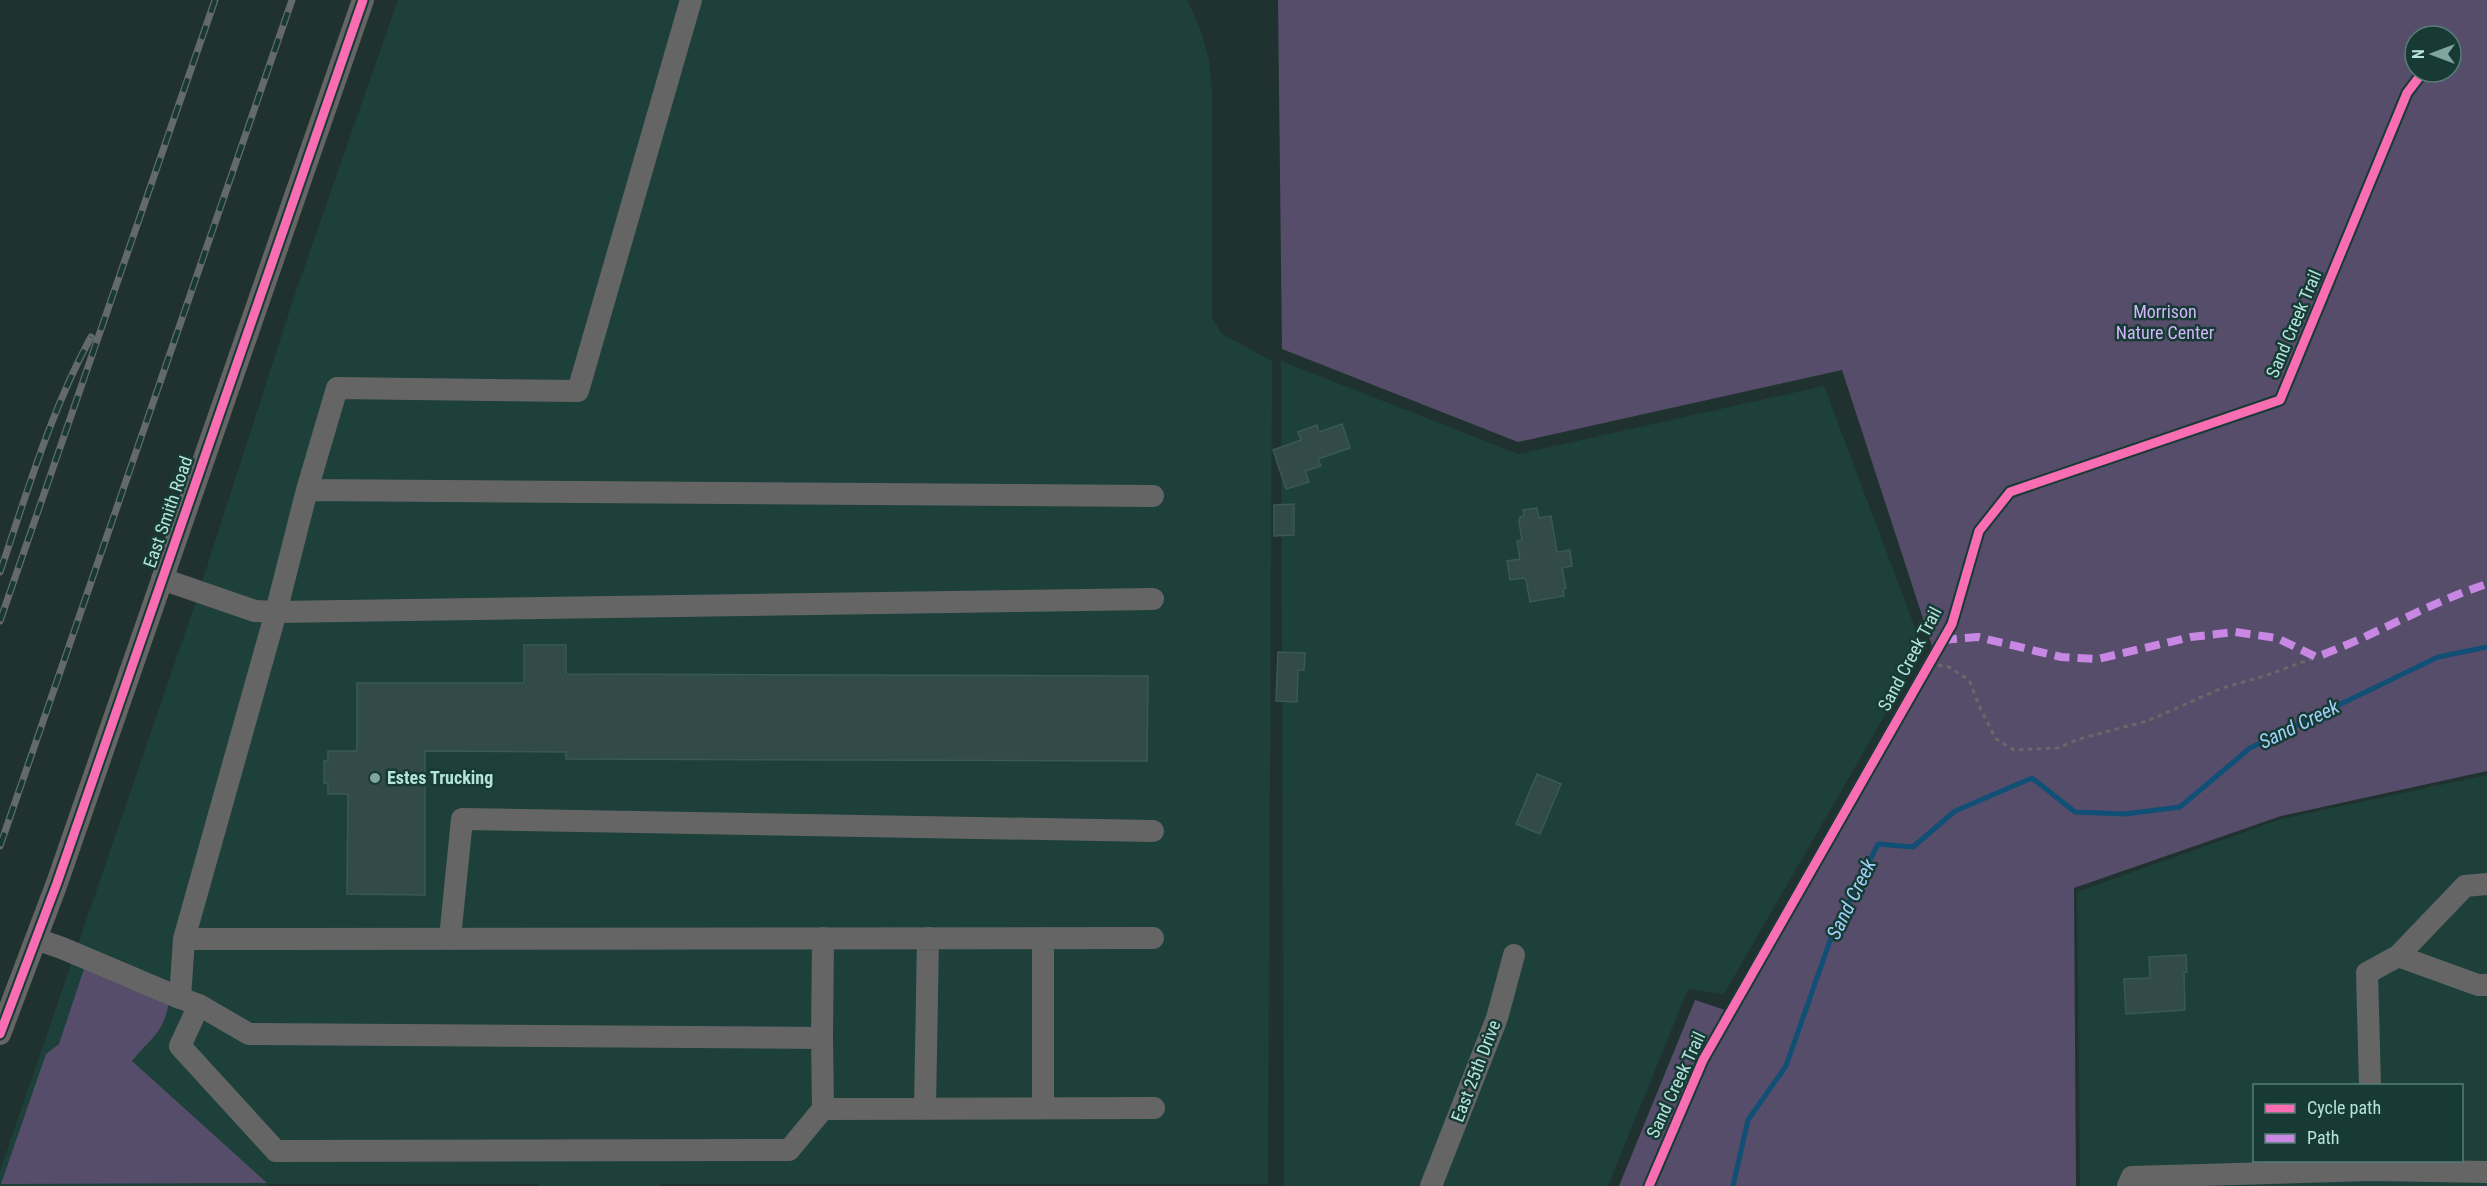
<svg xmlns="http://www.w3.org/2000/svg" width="2487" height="1186" font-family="'Roboto Condensed',sans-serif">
  <rect width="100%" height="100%" fill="#20322f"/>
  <path fill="#1d403b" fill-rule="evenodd" d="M 398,0 L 1187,0 L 1200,28 L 1209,60 L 1212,92 L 1212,318 L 1222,334 L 1272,361 L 1268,1184 L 660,1184 L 660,1186 L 538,1186 L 538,1184 L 267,1184 L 267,1186 L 0,1186 L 0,1171 L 193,610 L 295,294 Z
    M 1281,361 L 1518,454 L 1824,386 L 1923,649 L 1724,994 L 1688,989 L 1608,1186 L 1284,1186 Z
    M 2487,775 L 2487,1186 L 2080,1186 L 2077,892 L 2281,819 ZM 2254,1086 L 2462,1086 L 2462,1160 L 2254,1160 Z"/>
  <path fill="#564d6a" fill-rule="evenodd" d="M 1278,0 L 2487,0 L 2487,771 L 2281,816 L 2074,888 L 2076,1186 L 1619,1186 L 1695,1000 L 1725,1010 L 1932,646 L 1842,370 L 1518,442 L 1282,349 ZM 2415,36 L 2451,36 L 2451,72 L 2415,72 Z
    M 85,966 L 169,1002 C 163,1035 151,1037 132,1061 L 267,1183 L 1,1184 L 46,1054 L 59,1044 Z"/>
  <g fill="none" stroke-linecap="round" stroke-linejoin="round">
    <path stroke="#104f76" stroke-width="5" d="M 1733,1186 L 1748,1120 L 1786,1066 L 1831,938 L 1878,844 L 1913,847 L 1955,811 L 2032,778 L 2075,812 L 2125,814 L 2180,807 L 2250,748 L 2438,657 L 2487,647"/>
  </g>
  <path fill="#324a48" stroke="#395955" stroke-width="1.5" d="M 1342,424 L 1350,448 L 1318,459 L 1321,466 L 1305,471 L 1309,482 L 1286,489 L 1273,450 L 1301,440 L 1298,432 L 1317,425 L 1319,432 Z
    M 1294,504 L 1294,535 L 1274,536 L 1274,505 Z
    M 1537,508 L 1539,518 L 1551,516 L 1557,552 L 1570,550 L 1572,566 L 1562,568 L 1566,588 L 1563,589 L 1564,596 L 1530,602 L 1526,580 L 1524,578 L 1510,580 L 1507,561 L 1520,559 L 1517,541 L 1522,540 L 1519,521 L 1520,517 L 1524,516 L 1523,510 Z
    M 524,645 L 566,645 L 566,674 L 1148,676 L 1147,761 L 566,759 L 566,752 L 425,751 L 425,895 L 347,894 L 348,794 L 328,794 L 328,783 L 324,783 L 324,761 L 328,761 L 328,751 L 357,751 L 357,683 L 524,683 Z
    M 1278,652 L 1305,653 L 1304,670 L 1298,670 L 1297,702 L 1276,701 Z
    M 1537,774 L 1561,784 L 1540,834 L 1516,824 Z
    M 2186,955 L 2187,972 L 2184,972 L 2185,1010 L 2126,1014 L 2124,979 L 2150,978 L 2149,957 Z"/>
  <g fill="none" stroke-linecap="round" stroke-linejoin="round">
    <path stroke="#666969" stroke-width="3" stroke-dasharray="4.5 4.5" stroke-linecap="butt" d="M 1929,664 L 1949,667 L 1969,680 L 1981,710 L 1996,739 L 2014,750 L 2058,748 L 2079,739 L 2147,721 L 2222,688 L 2265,676 L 2316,657"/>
    <path stroke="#656565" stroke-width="22" d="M 691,0 L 578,391 L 337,388 L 307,490 L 276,612 L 1153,599
      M 307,490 L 1153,496
      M 450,938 L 462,819 L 1153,831
      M 1043,938 L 1043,1107
      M 36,939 L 62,948 L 180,998 L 184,939 L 276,612 L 255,611 L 162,579
      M 184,939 L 1153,938
      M 2398,956 L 2465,886 L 2487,884
      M 180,998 L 199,1005 L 249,1034 L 822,1038 L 823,938
      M 199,1005 L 180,1046 L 276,1151 L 789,1150 L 823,1109 L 822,1038
      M 0,1034 L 57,883 L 363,0
      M 2370,1086 L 2367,973 L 2398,956 L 2478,985 L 2487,985
      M 823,1109 L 1154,1108
      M 925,1109 L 928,938
      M 1431,1186 L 1497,1018 L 1514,955
      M 2128,1186 L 2132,1177 L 2372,1170 L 2487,1172"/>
    <defs>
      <path id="rail" d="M 0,572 C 27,493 51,410 91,337
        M 0,621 L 215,0
        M 0,846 L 292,0"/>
    </defs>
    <use href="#rail" stroke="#646a6a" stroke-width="7"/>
    <use href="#rail" stroke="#183a35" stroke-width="4.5" stroke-dasharray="14" stroke-linecap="butt"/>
    <path stroke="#c787e3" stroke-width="8" stroke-dasharray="15 8" stroke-linecap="butt" d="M 1942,640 L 1978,637 L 2061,657 L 2098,659 L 2191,637 L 2235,632 L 2277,638 L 2316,657 C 2374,636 2428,603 2487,584"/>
    <defs>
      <path id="cycleway" d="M 0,1034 L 57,883 L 363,0
        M 1649,1186 L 1703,1060 L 1952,624 L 1979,531 L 2010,492 L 2280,400 L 2407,93 L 2423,72"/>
    </defs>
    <use href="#cycleway" stroke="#183a35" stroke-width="13"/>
    <use href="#cycleway" stroke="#f96db3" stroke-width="9"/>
  </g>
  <circle fill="#80a59f" stroke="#183a35" stroke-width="2" cx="375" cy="778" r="6"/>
  <g text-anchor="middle" stroke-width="5" stroke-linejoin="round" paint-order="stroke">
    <g font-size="18" fill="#d2b5fa" stroke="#183a35">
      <text x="2165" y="318">Morrison<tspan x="2165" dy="21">Nature Center</tspan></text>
    </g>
    <g font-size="18" fill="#b3e3db" stroke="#183a35">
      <text transform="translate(2294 324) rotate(-67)" y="6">Sand Creek Trail</text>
      <text transform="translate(168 512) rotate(-71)" y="6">East Smith Road</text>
      <text transform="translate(1910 659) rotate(-62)" y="6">Sand Creek Trail</text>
      <text transform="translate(1476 1071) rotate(-69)" y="6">East 25th Drive</text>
      <text transform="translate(1676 1085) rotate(-65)" y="6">Sand Creek Trail</text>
    </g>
    <g font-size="18" font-weight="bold" fill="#b3e3db" stroke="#183a35" text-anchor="start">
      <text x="387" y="784">Estes Trucking</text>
    </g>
    <g font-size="20" font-style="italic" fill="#a0d0f8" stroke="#183a35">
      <text transform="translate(2299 724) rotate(-26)" y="7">Sand Creek</text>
      <text transform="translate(1851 899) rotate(-64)" y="7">Sand Creek</text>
    </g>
  </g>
  <rect x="2253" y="1084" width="210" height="78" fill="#183a35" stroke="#567e77" stroke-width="1.5"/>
  <rect x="2265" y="1104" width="30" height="9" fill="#f96db3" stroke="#567e77" stroke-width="1.5"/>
  <text x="2307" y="1114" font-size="18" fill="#b3e3db">Cycle path</text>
  <rect x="2265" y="1134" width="30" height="9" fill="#c787e3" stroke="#567e77" stroke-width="1.5"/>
  <text x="2307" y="1144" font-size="18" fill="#b3e3db">Path</text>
  <g transform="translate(2433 54) rotate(270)"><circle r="28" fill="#183a35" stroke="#567e77" stroke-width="1.5"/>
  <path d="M0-4.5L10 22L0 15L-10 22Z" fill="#80a59f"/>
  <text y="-9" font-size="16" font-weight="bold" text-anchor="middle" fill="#b3e3db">N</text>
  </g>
</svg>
